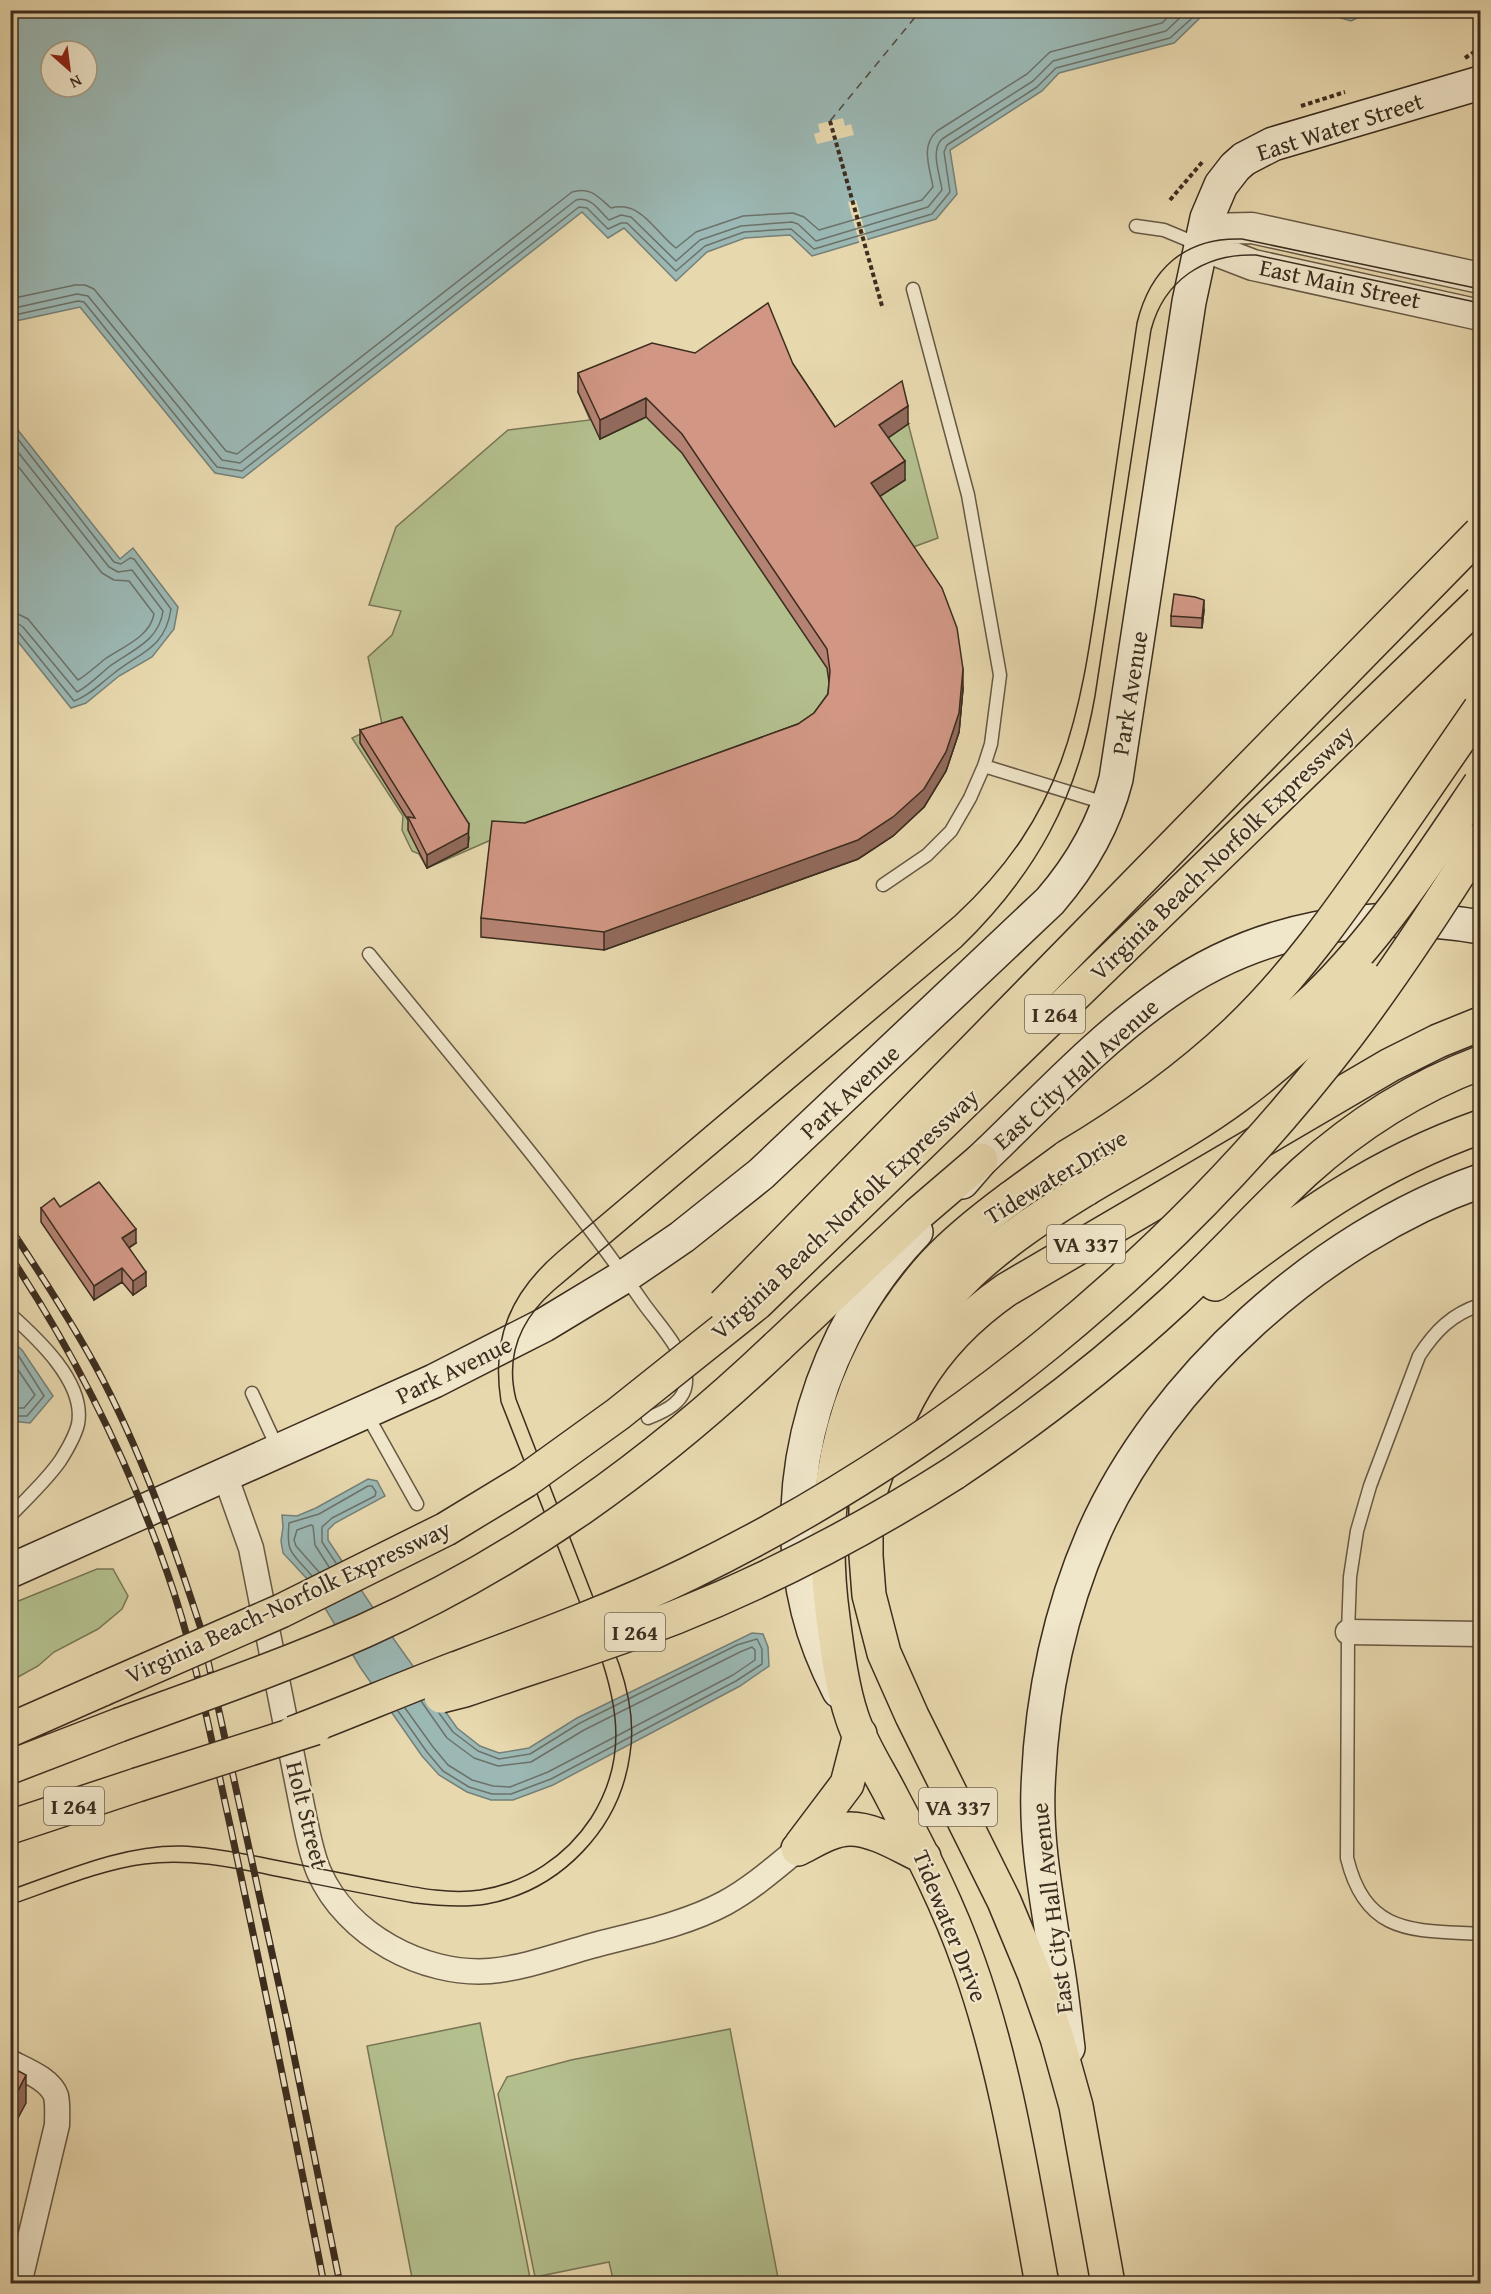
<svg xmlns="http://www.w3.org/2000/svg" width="1491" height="2294" font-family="'Gentium Book Plus',serif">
  <rect width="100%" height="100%" fill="#e8d8ae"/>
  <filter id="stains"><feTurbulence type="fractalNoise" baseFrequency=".00333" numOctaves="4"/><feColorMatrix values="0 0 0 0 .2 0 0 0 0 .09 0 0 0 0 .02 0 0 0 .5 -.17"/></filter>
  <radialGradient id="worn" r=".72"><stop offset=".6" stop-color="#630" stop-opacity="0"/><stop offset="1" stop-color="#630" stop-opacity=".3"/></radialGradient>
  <path fill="#b3bf8d" stroke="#787656" stroke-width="1.5" d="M 578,392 L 835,445 L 902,400 L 938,538 L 905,550 L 957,647 L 963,688 L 959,732 L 946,771 L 924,807 L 893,836 L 858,859 L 604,950 L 491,840 L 427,868 L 419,854 L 412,851 L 402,830 L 403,816 L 352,738 L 382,724 L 368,657 L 392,635 L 401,611 L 369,605 L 396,527 L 508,430 L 590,420 Z
    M 97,1569 L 113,1569 L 128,1596 L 122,1609 L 98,1629 L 54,1652 L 38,1666 L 11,1681 L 11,1604 Z
    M 480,2023 L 531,2283 L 413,2283 L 367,2046 Z
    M 730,2029 L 779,2283 L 614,2283 L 609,2262 L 535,2277 L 498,2094 L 507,2077 L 571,2060 Z"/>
  <path fill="#9bb8b4" stroke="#758078" stroke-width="1.5" fill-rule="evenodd" d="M 10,11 L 1233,11 L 1201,17 L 1174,43 L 1059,73 L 1042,91 L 950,150 L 957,194 L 936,219 L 812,256 L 790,235 L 745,238 L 707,252 L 676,281 L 624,228 L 608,238 L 582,212 L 243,478 L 215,473 L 80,307 L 11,322 ZM 51,51 L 87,51 L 87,87 L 51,87 Z
    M 1317,11 L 1372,11 L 1351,21 Z
    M 10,420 L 120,559 L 133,548 L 178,607 L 174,629 L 152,657 L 119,676 L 86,703 L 71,708 L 11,633 Z
    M 11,1340 L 22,1350 L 53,1396 L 30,1423 L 11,1421 Z
    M 368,1479 L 377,1481 L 385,1496 L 335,1523 L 328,1530 L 328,1540 L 393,1638 L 457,1728 L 480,1746 L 499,1753 L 529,1748 L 577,1718 L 752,1633 L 763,1634 L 768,1647 L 769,1666 L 740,1686 L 553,1785 L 513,1800 L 491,1800 L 467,1792 L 439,1775 L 422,1756 L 360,1667 L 309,1581 L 283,1553 L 281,1541 L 283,1527 L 282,1515 L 297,1516 L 316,1508 Z"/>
  <path fill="#e8d8ae" d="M 843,118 L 845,126 L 851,124 L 854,135 L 817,144 L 814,134 L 820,132 L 818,124 Z
    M 856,200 L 868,242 L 860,245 L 848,202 Z"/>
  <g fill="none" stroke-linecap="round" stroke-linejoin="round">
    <path stroke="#6c726a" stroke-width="1.5" d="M 10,299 L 75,285 L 85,285 L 94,289 L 226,451 L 237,454 L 572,192 C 591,186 599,198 611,208 C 642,200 655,233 676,248 L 696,232 L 743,216 L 793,213 L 804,217 L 819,230 L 922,200 L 933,187 C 930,168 920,146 937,131 L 1027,74 L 1050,52 L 1162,23 L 1175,10
      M 10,309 L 77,294 L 88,296 L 222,460 L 240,463 L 576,200 C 592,196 599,211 609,220 L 621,215 L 631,217 L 676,261 L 700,240 L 741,226 L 792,222 L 798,224 L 816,241 L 928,207 L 942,190 C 940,174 930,151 942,139 L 1033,81 L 1053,61 L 1166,31 L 1188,10
      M 10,316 L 78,301 L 84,302 L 217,467 L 242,471 L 579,207 L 587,208 L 608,229 L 621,223 L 627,223 L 676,271 L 705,246 L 744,232 L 791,229 L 814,249 L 932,214 L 950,192 L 944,152 L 947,145 L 1037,87 L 1056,68 L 1170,38 L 1201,10
      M 10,429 L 114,562 L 121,564 L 130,558 L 134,559 L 171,609 C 165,649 140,652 113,674 C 101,683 89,696 74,701 L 18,632 L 10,630
      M 10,442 L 109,567 L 118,572 L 132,570 L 163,611 C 159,641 132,650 110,666 C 99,675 89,686 77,692 L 23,627 L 17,623 L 10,622
      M 10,456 L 102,573 L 114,580 L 129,581 L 154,614 C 150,637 122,647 105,659 C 96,666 88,674 78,680 L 28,619 L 20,615 L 10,613
      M 10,1348 L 18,1355 L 44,1396 L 27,1416 L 10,1416
      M 10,1358 L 35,1395 L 24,1408 L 10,1408
      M 319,1572 L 296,1546 L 294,1540 L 297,1530 L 311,1525 L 313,1526 L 315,1545 L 329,1567
      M 312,1576 C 292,1552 286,1555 289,1523 L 319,1514 L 368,1486 L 372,1486 L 376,1492 L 375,1496 L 332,1518 L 322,1527 L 322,1542 L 336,1563
      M 405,1708 L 433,1747 L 448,1765 L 472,1780 L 493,1786 L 510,1787 L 548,1772 L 733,1675 L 755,1660 L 755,1650 L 752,1647 L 740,1652 L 584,1730 L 531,1762 L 498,1766 L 474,1758 L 447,1738 L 421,1701
      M 398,1711 L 427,1752 L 443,1771 L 469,1787 L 492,1794 L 511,1794 L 551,1779 L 736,1681 L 762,1664 L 762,1649 L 757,1639 L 737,1645 L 580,1723 L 530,1754 L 499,1759 L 478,1751 L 453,1732 L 439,1713"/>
    <path stroke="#4f493d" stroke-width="1.5" stroke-dasharray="8 6" stroke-linecap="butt" d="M 830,121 L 921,10"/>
    <defs>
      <path id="service" d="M 1136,226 L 1164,230 L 1200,245
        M 984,766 L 1108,804
        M 883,885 L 927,855 L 951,831 L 970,798 L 984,766 L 991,744 L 1000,675 L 968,495 L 913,289
        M 369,954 C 462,1069 560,1183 644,1304 C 659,1325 686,1352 686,1379 C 687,1401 666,1411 648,1418
        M 1480,1305 C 1452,1314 1435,1331 1419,1356 L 1370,1486 L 1357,1531 L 1350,1577 L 1348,1632 L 1347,1858 C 1366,1936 1414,1930 1480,1934
        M 10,1314 C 37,1338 86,1383 78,1424 C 75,1437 67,1450 60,1461 C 46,1481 27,1498 10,1516
        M 252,1393 L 278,1449
        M 366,1413 L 417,1504"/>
      <path id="minor" d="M 225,1475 L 251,1548 L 303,1811 C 307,1831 311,1853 319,1872 C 347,1935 423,1976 490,1971 C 524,1968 559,1955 591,1946 C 636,1934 684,1925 725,1903 C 752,1888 775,1868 798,1849
        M 1348,1632 L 1480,1634
        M 10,2062 C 25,2070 50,2079 56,2096 C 58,2105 57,2116 57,2125 L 19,2284"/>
      <path id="tertiary" d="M 1205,229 L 1252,228 L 1480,278
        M 1201,245 L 1253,265 L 1480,315"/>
      <path id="secondary" d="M 962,1182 L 981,1160 C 1041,1103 1099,1039 1167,992 C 1257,928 1373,908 1480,927
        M 10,1571 L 434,1381 L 544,1325 L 625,1276 L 682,1237 L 761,1174 L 1050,901 C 1081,865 1104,826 1116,779 L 1189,302 L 1207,218 L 1221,185 L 1235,167 L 1244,159 L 1273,144 L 1480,83
        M 839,1691 C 826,1666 815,1639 808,1611 C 775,1479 823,1328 916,1232
        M 1068,2048 C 1064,2016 1061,1984 1055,1953 C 1047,1899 1036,1844 1038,1789 C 1041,1701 1058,1616 1093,1535 C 1161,1380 1321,1237 1480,1181"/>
      <path id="primary" d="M 868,1472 C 870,1444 878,1418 889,1392 C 929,1293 998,1243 1086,1189"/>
      <path id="trunk" d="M 1011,1198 C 984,1218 957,1239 934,1264 C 846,1361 815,1489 833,1618 C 837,1648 842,1688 852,1717 C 861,1745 879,1771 892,1797 C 921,1852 949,1906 969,1964 C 1006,2068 1022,2176 1042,2284
        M 866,1504 L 866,1556 L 869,1595 L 884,1653 L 912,1716 L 1004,1901 L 1034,1973 L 1057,2038 L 1076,2106 L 1108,2284
        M 801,1845 L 847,1784 L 860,1734
        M 798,1849 C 814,1841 832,1829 850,1829 C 875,1829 902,1847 924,1857"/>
      <path id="motorway" d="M 1011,1198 L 1067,1157
        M 1215,1284 C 1303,1217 1375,1164 1480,1127
        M 777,1347 L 918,1214 L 981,1160
        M 954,1473 C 1032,1421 1106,1364 1175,1300 C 1219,1259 1260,1213 1304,1172 C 1355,1126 1416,1087 1480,1063
        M 866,1504 C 897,1411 923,1348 1006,1290 L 1390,1065 L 1438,1041 L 1480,1024
        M 10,1730 L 103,1689
        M 10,1767 L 119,1725
        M 10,1827 L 137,1785"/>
    </defs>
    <use href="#service" stroke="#675843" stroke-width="15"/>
    <use href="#minor" stroke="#675843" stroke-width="27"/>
    <use href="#tertiary" stroke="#675843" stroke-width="33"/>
    <use href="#secondary" stroke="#3c2d1f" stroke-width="36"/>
    <use href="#primary" stroke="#3c2d1f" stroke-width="36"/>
    <use href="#trunk" stroke="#3c2d1f" stroke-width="36"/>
    <use href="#motorway" stroke="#3c2d1f" stroke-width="36"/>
    <path stroke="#3c2d1f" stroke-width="4" stroke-dasharray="4.5 3" stroke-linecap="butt" d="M 1465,58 L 1480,48
      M 1301,106 L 1345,92
      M 830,121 L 882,306
      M 1170,200 L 1204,160"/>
    <use href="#service" stroke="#f0e6ca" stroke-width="12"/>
    <use href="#minor" stroke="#f0e6ca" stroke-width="24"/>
    <use href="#tertiary" stroke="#f0e6ca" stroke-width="30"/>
    <use href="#secondary" stroke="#f0e6ca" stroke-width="33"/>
    <use href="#primary" stroke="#e8d8ae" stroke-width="33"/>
    <use href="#trunk" stroke="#e8d8ae" stroke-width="33"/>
    <use href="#motorway" stroke="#e8d8ae" stroke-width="33"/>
    <path stroke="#3c2d1f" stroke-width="1.5" d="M 10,1890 C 65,1871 122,1845 181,1846 C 211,1847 241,1853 270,1859 C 306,1866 341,1873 377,1880 C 410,1886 446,1895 480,1890 C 526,1883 566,1856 591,1818 C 627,1761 619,1708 598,1649 L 501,1402 C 491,1339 510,1293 558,1252 L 955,916 C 1072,808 1081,704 1103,556 C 1114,478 1126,400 1137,323 C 1150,269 1185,237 1242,239 L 1480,289
      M 10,1905 C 54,1890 99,1870 145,1864 C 191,1858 235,1868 280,1877 C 325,1886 369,1895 414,1903 C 439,1906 463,1908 487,1904 C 561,1890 620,1829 630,1754 C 635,1723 629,1693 619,1664 L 516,1399 C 505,1355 521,1319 554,1290 L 961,947 C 1036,874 1077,799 1095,696 L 1151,330 C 1164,280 1205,253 1256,255 L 1480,303"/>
    <defs>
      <path id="rail" d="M 10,1228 C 40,1273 69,1318 95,1365 C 140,1448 172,1539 201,1629 L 288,2026 L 340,2284
        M 10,1256 C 75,1354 128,1460 167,1572 C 196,1654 211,1740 230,1825 C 263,1978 294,2130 324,2284"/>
    </defs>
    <use href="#rail" stroke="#3c2d1f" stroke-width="7"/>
    <use href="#rail" stroke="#f0e6ca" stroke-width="4.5" stroke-dasharray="14" stroke-linecap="butt"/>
    <defs>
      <path id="primary-bridge" d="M 1124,1137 C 1192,1096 1258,1053 1316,998 C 1381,935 1430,858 1480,784
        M 1086,1189 C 1136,1159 1190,1131 1237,1096 C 1285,1061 1325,1022 1365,978"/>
      <path id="motorway-bridge" d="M 1067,1157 C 1127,1121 1185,1080 1236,1032 C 1293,978 1339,913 1384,848 C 1416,802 1448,756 1480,709
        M 724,1305 L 1480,533
        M 103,1689 L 281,1611 L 446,1529 L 525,1481 L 618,1414 L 757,1303 L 1480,602
        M 441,1696 L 465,1690 C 535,1666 606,1644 676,1617 C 773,1578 866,1529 954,1473
        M 119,1725 C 201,1695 284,1666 364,1631 C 522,1560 653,1465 777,1347
        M 293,1733 C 348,1712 402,1689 457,1668 C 535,1639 614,1610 690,1573 C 946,1448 1173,1262 1347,1036 C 1395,973 1438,907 1480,840
        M 137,1785 L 315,1728"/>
    </defs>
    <use href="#primary-bridge" stroke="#3c2d1f" stroke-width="36" stroke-linecap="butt"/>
    <use href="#motorway-bridge" stroke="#3c2d1f" stroke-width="36" stroke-linecap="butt"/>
    <use href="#primary-bridge" stroke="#e8d8ae" stroke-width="33"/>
    <use href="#motorway-bridge" stroke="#e8d8ae" stroke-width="33"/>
  </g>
  <path fill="#b48272" stroke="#3c2d1f" stroke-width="1.5" d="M 695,353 L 793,364 L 835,427 L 908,424 L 888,438 L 905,480 L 880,496 L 963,688 L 959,732 L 946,771 L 924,807 L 893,836 L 858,859 L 604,950 L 481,937 L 481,918 L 525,823 L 798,724 L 814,713 L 828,694 L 829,682 L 827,668 L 682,453 L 646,417 L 600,439 L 578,392 L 578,373 Z
    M 1204,610 L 1202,628 L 1171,626 L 1171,616 Z
    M 360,730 L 469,837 L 468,847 L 427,868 L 408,830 L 408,820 L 360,743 Z
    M 41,1208 L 136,1243 L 129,1248 L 146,1286 L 133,1295 L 122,1282 L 94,1300 L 41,1222 Z"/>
  <path fill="#926a5c" stroke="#3c2d1f" stroke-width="1.5" d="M 646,398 L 646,417 L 600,439 L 600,420 Z
    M 908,406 L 908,424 L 879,444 L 879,425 Z
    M 905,461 L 905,480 L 871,502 L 871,483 Z
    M 1204,600 L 1204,610 L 1202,628 L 1202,618 Z
    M 963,669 L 963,688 L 959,732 L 946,771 L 924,807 L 893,836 L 858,859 L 604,950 L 604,932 Z
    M 469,824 L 468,847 L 427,868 L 427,855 Z
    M 136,1229 L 136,1243 L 122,1252 L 122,1238 Z
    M 122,1268 L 122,1282 L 94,1300 L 94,1286 Z
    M 146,1272 L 146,1286 L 133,1295 L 133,1281 Z
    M 26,2075 L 26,2103 L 10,2133 L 10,2106 Z"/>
  <path fill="#d19784" stroke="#3c2d1f" stroke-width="1.5" d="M 768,303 L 793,364 L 835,427 L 902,381 L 908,406 L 879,425 L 905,461 L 871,483 L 942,588 L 957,628 L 963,669 L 959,713 L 946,752 L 924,789 L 893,817 L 858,840 L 604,932 L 481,918 L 492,821 L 525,823 L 798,724 L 814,713 L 828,694 L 830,671 L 827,649 L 682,434 L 646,398 L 600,420 L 578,373 L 652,343 L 695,353 Z
    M 1174,594 L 1195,597 L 1204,600 L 1202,618 L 1171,616 Z
    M 402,717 L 469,824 L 468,833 L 427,855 L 408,817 L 415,818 L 360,730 Z
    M 99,1182 L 136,1229 L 122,1238 L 146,1272 L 133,1281 L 122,1268 L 94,1286 L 41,1208 L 54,1198 L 60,1207 Z
    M 11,2067 L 26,2075 L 10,2106 L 10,2069 Z"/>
  <g text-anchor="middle" stroke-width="4.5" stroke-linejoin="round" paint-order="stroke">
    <g fill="#f0e6ca" stroke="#726452" stroke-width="1.5">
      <rect x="1025" y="995" width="60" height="38" rx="4.5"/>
      <rect x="1047" y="1225" width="78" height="38" rx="4.5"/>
      <rect x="605" y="1613" width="60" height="38" rx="4.5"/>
      <rect x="44" y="1787" width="60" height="38" rx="4.5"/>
      <rect x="919" y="1788" width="78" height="38" rx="4.5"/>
    </g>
    <g font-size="22" font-weight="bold" fill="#3c2d1f">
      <text x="1055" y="1022">I 264</text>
      <text x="1086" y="1252">VA 337</text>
      <text x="635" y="1640">I 264</text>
      <text x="74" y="1814">I 264</text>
      <text x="958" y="1815">VA 337</text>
    </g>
    <g font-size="24" fill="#3c2d1f" stroke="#f0e6ca">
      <text transform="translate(1340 127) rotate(-18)" y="8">East Water Street</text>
      <text transform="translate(1340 284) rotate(12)" y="8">East Main Street</text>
      <text transform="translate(1130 693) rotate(-81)" y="8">Park Avenue</text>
      <text transform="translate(1222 853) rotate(-44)" y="8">Virginia Beach-Norfolk Expressway</text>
      <text transform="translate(1076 1074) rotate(-42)" y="8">East City Hall Avenue</text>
      <text transform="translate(850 1092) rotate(-43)" y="8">Park Avenue</text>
      <text transform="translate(1056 1177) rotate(-31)" y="8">Tidewater Drive</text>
      <text transform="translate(845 1214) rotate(-43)" y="8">Virginia Beach-Norfolk Expressway</text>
      <text transform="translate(454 1370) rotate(-26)" y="8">Park Avenue</text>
      <text transform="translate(288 1602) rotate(-25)" y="8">Virginia Beach-Norfolk Expressway</text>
      <text transform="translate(307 1815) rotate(76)" y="8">Holt Street</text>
      <text transform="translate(1052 1908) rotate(-97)" y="8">East City Hall Avenue</text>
      <text transform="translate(950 1926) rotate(68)" y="8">Tidewater Drive</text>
    </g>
  </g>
  <rect width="1491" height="2294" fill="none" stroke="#e8d8ae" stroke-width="36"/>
  <rect x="12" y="12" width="1467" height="2270" fill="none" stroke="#3c2d1f" stroke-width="3"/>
  <rect x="18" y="18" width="1455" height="2258" fill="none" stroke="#3c2d1f" stroke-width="1.5"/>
  <g transform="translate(69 69) rotate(152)"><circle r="28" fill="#f0e6ca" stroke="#a89c86" stroke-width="1.5"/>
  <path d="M0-4.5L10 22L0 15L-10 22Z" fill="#8f2418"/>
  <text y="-9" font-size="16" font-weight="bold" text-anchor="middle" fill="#3c2d1f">N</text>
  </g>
  <rect width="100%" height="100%" filter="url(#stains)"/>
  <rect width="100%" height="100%" fill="url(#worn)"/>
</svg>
